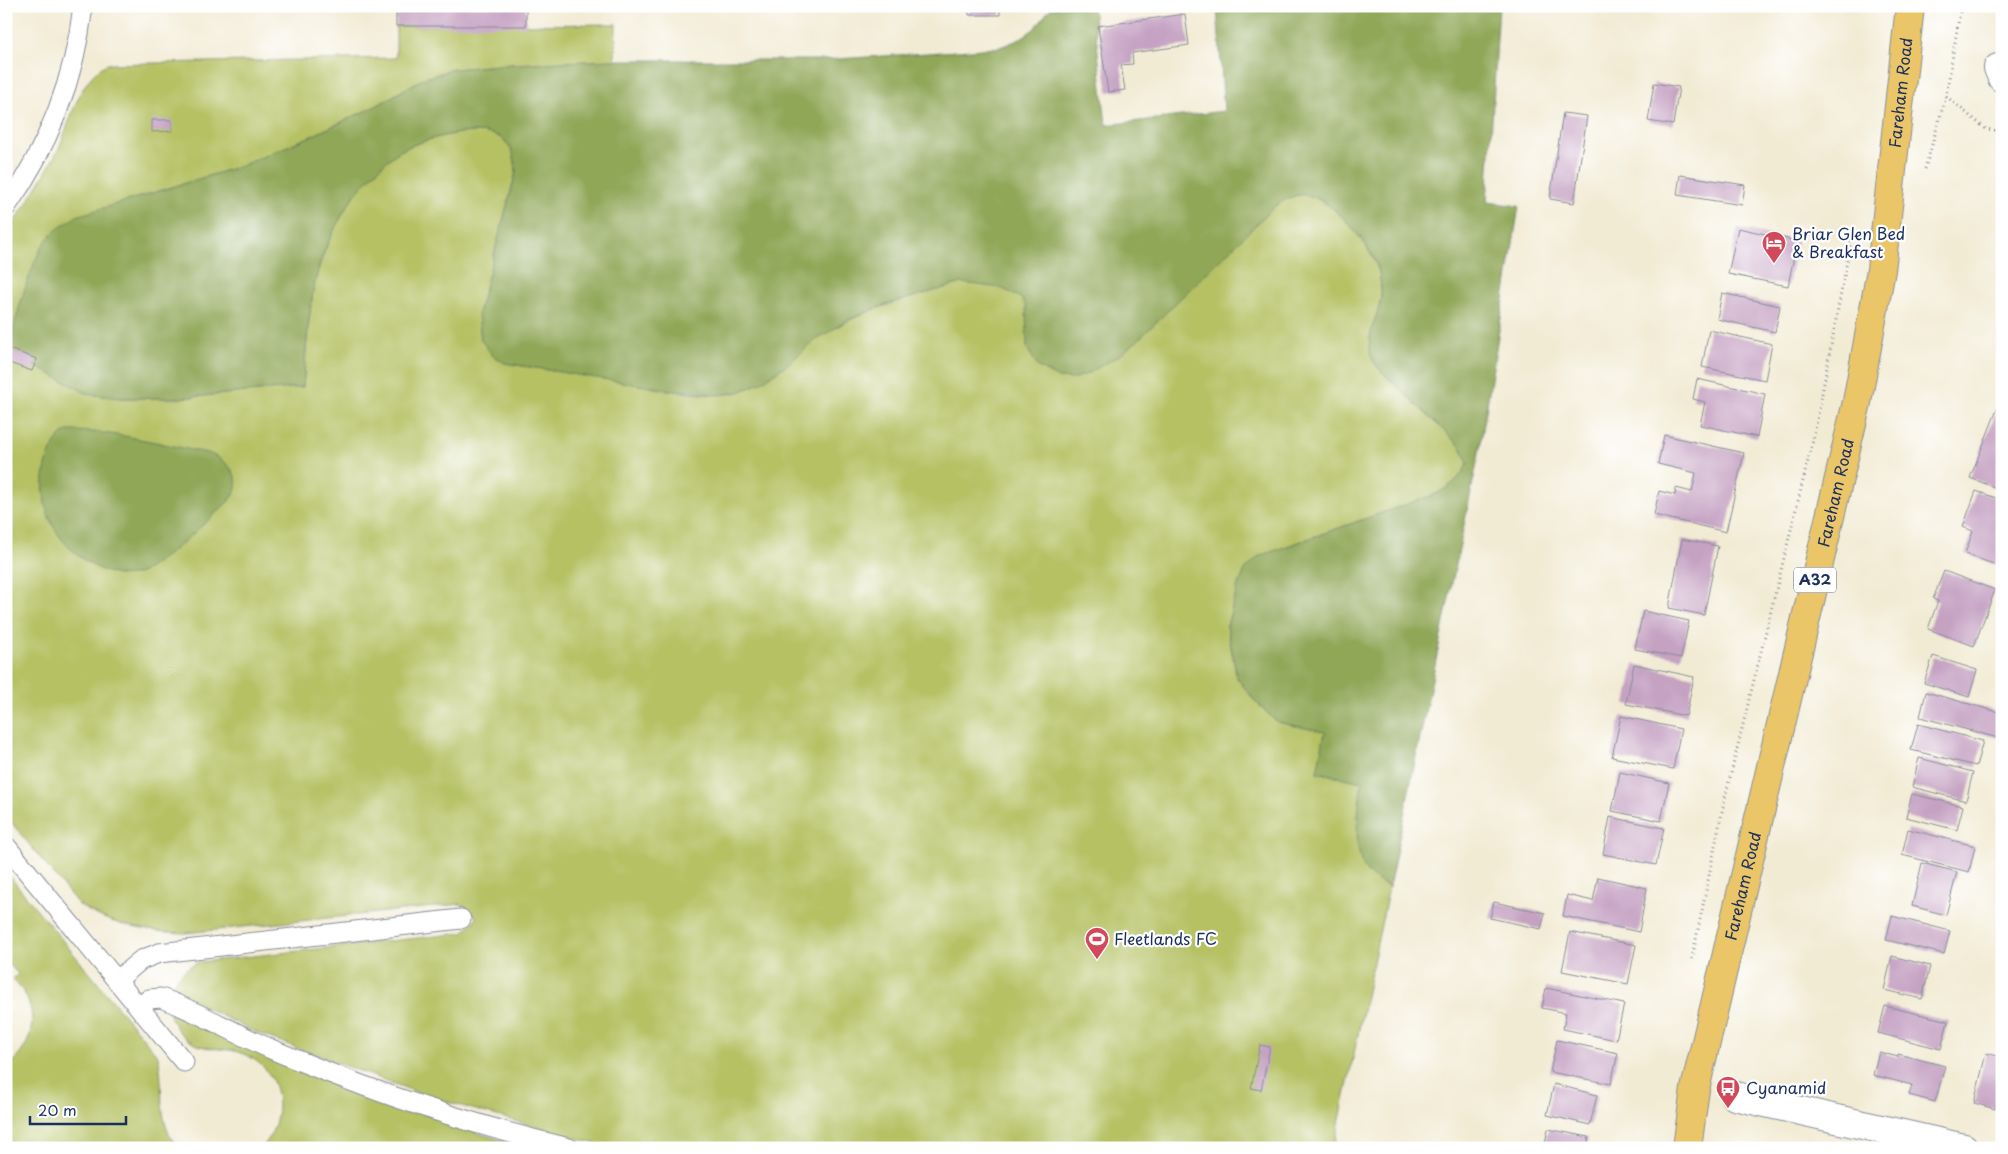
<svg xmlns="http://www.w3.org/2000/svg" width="2008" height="1154" font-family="'Playpen Sans',sans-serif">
  <rect width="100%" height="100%" fill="#fff"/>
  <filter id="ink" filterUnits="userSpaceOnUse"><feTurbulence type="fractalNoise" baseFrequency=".02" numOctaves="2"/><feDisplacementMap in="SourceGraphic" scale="10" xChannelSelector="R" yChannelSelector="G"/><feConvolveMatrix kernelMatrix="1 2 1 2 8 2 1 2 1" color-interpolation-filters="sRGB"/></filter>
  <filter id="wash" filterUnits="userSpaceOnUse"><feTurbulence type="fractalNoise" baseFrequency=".0096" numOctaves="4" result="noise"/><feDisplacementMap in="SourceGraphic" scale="20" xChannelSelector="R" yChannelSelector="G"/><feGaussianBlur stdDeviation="1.12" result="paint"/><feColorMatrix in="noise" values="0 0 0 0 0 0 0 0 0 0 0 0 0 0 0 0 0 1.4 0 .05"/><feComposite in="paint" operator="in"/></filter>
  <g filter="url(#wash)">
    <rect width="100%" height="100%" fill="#f2ebd4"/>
    <path fill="#b5c163" stroke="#687860" d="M 616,24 L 615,60 L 513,64 L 453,69 L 422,79 L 378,105 L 316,134 L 241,166 L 78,216 L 7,351 L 88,394 L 120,398 L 179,398 L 303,387 C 306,352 308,316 315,282 C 321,254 335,226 350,202 C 359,188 386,159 400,151 C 421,139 487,121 505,141 C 514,150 515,160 516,172 L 478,314 L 505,363 C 546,370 588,376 629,383 C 657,388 715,401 741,391 C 771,380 791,358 816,340 C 852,314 895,302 937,289 L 1276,205 C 1282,202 1290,197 1297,195 C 1327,189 1369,244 1378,269 C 1380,274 1380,281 1381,287 C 1384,311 1362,335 1372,358 C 1374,363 1378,367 1381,371 L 1461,447 L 1468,463 C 1460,479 1451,486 1436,494 L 1259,556 L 1238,586 L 1227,626 L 1237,678 L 1255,701 L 1277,722 L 1326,732 L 1317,772 L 1362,782 L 1359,811 L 1368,874 L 1389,887 L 1334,1148 L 611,1148 L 430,1097 L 257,1033 L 171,991 C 175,977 185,968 199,962 L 463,933 L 477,918 L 461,904 L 186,933 C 149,932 109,926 78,904 L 6,816 L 6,233 C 25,207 42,180 57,152 C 71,123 77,80 107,64 L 396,58 L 396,26 Z
      M 6,872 L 158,1056 C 165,1086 155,1124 179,1148 L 6,1148 L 6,1067 C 37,1046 41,1005 13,979 L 18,974 L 6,961 Z
      M 168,1011 L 265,1055 L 484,1135 L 529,1148 L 262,1148 C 288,1117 283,1068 241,1053 C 226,1047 208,1051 193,1043 C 179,1036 174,1025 168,1011 Z"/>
    <path fill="#90a759" stroke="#566b5c" d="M 1072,6 L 1093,6 L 1106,125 L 1224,111 L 1217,6 L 1499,6 L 1487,202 L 1519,206 L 1480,448 L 1389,887 C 1383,883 1374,879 1369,874 C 1350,856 1359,806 1362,782 L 1317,772 L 1325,732 L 1277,722 L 1255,701 L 1237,678 L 1227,626 L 1238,585 L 1246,569 L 1259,556 L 1436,494 C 1451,486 1460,479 1468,463 L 1461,447 L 1381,371 C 1378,367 1374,363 1372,358 C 1362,335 1384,311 1381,287 C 1380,281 1380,274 1378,268 C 1369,244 1327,189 1297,195 C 1290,197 1282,202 1276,205 L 1137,341 L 1120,355 L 1089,373 L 1074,379 L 1058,378 L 1038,367 L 1027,348 L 1026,307 L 1021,298 L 1001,288 L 962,283 L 882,306 L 848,320 L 816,340 L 788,364 L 760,383 L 739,392 L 719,395 L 664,389 L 505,363 L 493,356 L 481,340 L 478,314 L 516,172 C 515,160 514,151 505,141 C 487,121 421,139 400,151 C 386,159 359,188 350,202 C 335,226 321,254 315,282 C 308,316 306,352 303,387 L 179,398 L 120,398 L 88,394 L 7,351 C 16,321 30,259 49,237 C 57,228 67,223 77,216 L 241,166 L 316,134 L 378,105 L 422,79 L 453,69 L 512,64 L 615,60 L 823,60 L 971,50 L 1000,47 L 1018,40 L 1034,29 L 1050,9 Z
      M 67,431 C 113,430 163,445 208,453 C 227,460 245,477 232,498 C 207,521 184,544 156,563 C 151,566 146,571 140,573 C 126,578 112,575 100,569 C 58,549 34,508 47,462 C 51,449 55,439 67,431 Z"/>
    <g id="blocks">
      <path fill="#c5a1c2" d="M 396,6 L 526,6 L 526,26 L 396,26 Z
        M 969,6 L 1000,6 L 1000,15 L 969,15 Z
        M 1185,14 L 1189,45 L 1132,53 L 1133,64 L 1121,65 L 1125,90 L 1108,92 L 1098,26 Z
        M 1654,83 L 1679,87 L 1673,125 L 1648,121 Z
        M 1563,113 L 1587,116 L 1574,203 L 1550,199 Z
        M 152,120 L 172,120 L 172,131 L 152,132 Z
        M 1680,175 L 1745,185 L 1742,205 L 1677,195 Z
        M 1738,228 L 1797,241 L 1788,286 L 1728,274 Z
        M 1722,293 L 1780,306 L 1775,332 L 1717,319 Z
        M 2000,311 L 2002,311 L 2002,350 L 1997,349 Z
        M 1709,330 L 1772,344 L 1765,380 L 1702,367 Z
        M 6,348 L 37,359 L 32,371 L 6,362 Z
        M 1697,379 L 1765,394 L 1757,437 L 1700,425 L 1705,402 L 1693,399 Z
        M 2000,402 L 2002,402 L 2002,490 L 1970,478 Z
        M 1664,435 L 1744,453 L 1726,532 L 1654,515 L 1659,491 L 1675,495 L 1676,488 L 1692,492 L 1696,473 L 1658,464 Z
        M 1976,491 L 2002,500 L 2002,567 L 1965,554 L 1973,531 L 1963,527 Z
        M 1682,539 L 1718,546 L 1704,615 L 1669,608 Z
        M 1944,571 L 1995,590 L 1974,646 L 1928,629 L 1938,601 L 1933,599 Z
        M 1643,611 L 1689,621 L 1681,658 L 1635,649 Z
        M 1933,656 L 1977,670 L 1969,697 L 1924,683 Z
        M 1634,664 L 1694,677 L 1686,716 L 1626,704 Z
        M 1926,692 L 2002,713 L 2002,739 L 1920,717 Z
        M 1621,716 L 1681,729 L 1673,769 L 1612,757 Z
        M 1918,724 L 1983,741 L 1976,766 L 1911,750 Z
        M 1919,758 L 1973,772 L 1966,801 L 1912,787 Z
        M 1620,772 L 1669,783 L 1661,821 L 1612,811 Z
        M 1912,794 L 1963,806 L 1957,830 L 1906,817 Z
        M 1610,817 L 1664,828 L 1656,865 L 1603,854 Z
        M 1908,829 L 1975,846 L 1969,872 L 1902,855 Z
        M 1922,863 L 1957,872 L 1946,915 L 1912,906 Z
        M 1598,877 L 1647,888 L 1639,932 L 1563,916 L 1567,895 L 1593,901 Z
        M 1494,902 L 1545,913 L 1541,929 L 1490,918 Z
        M 1892,916 L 1950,931 L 1944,954 L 1886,940 Z
        M 1570,932 L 1636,945 L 1628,984 L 1562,971 Z
        M 1892,956 L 1930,966 L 1922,999 L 1884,990 Z
        M 1546,988 L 1624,1004 L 1616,1040 L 1563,1029 L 1566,1013 L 1542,1008 Z
        M 1885,1006 L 1948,1021 L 1941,1049 L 1878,1033 Z
        M 1557,1040 L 1618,1053 L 1611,1084 L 1550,1072 Z
        M 1260,1045 L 1270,1047 L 1261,1090 L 1251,1088 Z
        M 1879,1052 L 1898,1057 L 1898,1054 L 1945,1066 L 1935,1102 L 1909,1095 L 1912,1085 L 1873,1075 Z
        M 1986,1053 L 2002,1057 L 2002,1100 L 1998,1099 L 1995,1109 L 1974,1103 Z
        M 1554,1084 L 1597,1095 L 1590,1125 L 1547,1115 Z
        M 1548,1129 L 1589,1137 L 1587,1148 L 1544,1148 Z"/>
    </g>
  </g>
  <g filter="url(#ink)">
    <use href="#blocks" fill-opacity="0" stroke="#868d99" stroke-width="1"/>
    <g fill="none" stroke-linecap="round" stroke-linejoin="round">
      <defs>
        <path id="service" d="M 6,207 C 48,148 75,78 83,6
          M 6,846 L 184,1062
          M 117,980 L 141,960 L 159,953 L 461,919
          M 140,1008 L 149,999 L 161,998 C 199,1012 234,1033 271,1049 C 367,1090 468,1124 569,1148"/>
        <path id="minor" d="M 1998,68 L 2002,78
          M 1735,1096 L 1964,1148"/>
        <g id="primary">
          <path id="s1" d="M 1687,1148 L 1695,1089 L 1857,402 L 1881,270 L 1910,6"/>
        </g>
      </defs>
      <use href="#service" stroke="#868d99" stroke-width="21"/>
      <use href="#minor" stroke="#868d99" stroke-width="30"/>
      <use href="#primary" stroke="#868d99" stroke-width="30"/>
      <path stroke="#868d99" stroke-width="3" stroke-dasharray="1 4" stroke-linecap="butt" d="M 2000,38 L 2002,17
        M 1946,96 L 1986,129 L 2002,131
        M 1925,169 L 1946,96 L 1961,6
        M 1692,959 L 1724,802 L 1814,436 L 1851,240"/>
      <use href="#service" stroke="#fff" stroke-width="19"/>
      <use href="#minor" stroke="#fff" stroke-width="28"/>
      <use href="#primary" stroke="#ebc669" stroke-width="28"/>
    </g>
  </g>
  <defs>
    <symbol id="hotel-pin" viewBox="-11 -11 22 30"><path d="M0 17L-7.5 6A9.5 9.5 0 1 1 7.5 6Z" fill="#d1495b" stroke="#fff"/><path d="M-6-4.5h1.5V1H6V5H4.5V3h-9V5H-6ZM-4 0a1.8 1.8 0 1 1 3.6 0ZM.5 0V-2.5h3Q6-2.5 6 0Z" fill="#fff"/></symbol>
    <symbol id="stadium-pin" viewBox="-11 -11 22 30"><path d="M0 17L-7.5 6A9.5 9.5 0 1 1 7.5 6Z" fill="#d1495b" stroke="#fff"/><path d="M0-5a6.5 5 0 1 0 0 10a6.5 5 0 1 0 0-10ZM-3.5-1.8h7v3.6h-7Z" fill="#fff"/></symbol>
    <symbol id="bus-pin" viewBox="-11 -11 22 30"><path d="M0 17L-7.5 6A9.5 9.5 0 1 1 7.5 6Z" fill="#d1495b" stroke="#fff"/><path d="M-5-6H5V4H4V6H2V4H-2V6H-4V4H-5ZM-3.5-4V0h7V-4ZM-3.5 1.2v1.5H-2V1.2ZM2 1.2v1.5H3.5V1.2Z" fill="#fff"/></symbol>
  </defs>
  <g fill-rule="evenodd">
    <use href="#hotel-pin" x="1760" y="229" width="28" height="38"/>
    <use href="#stadium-pin" x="1083" y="925" width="28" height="38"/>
    <use href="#bus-pin" x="1714" y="1074" width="28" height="38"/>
  </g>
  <g text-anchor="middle" stroke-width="4.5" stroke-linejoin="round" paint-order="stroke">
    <rect fill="#fff" stroke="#5f6d8e" stroke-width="1" x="1794" y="567.5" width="42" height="25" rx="4"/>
    <g font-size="15" font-weight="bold" fill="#1b2f5e">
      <text x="1815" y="585">A32</text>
    </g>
    <g font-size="16" fill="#1b2f5e" stroke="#fff">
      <text dy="6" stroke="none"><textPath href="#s1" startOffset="1078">Fareham Road</textPath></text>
      <text dy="6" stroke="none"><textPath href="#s1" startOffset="672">Fareham Road</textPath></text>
      <text dy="6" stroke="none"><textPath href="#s1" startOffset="268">Fareham Road</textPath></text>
    </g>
    <g font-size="16" fill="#1b2f5e" stroke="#fff" text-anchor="start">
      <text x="1792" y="240">Briar Glen Bed<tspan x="1792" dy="18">&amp; Breakfast</tspan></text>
      <text x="1114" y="945">Fleetlands FC</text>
      <text x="1746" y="1094">Cyanamid</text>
    </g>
  </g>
  <rect width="2008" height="1154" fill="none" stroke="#fff" stroke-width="25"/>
  <path d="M30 1116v8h96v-8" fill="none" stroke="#1b2f5e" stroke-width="2.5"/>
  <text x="38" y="1116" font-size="15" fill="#1b2f5e" stroke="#ffffff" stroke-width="4" paint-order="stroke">20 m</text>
</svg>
